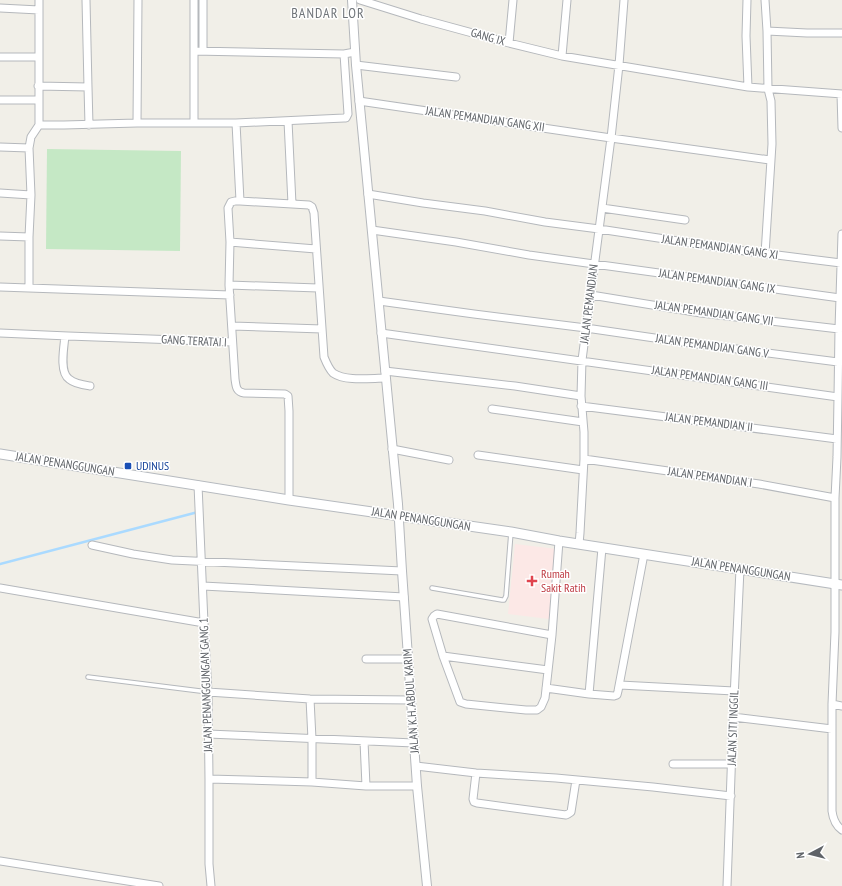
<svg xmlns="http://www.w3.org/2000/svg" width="842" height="886" font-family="'PT Sans Narrow',sans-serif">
  <rect width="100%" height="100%" fill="#f1efe8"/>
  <path fill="#fce8e6" d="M 515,544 L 557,549 L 549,619 L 508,614 Z"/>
  <path fill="#c5e8c5" d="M 47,149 L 181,151 L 180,251 L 46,249 Z"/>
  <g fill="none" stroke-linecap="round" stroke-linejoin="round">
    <path stroke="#aadaff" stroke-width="2.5" d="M 0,564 L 198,512"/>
    <defs>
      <path id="service" d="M 432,588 L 502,600 L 504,600 L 506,596 L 511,532
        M 88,677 L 208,692"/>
      <path id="minor" d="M 86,0 L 88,87 L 89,125
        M 360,0 L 421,19 L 509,43 L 562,56 L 748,87 L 842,94
        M 747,0 L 746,36 L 748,87
        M 765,0 L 767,31 L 768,89 L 771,101 L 772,144 L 765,254
        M 0,8 L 39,10
        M 767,31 L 807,33 L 842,33
        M 509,43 L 513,0
        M 194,51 L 344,54 L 355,52
        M 203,51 L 203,0
        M 562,56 L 567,0
        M 0,57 L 38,57
        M 356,65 L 456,77
        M 38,86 L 88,87
        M 841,94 L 842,128
        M 0,100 L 38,100
        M 359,101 L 611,138 L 770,160
        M 288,121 L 292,204
        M 194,122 L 194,0
        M 137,123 L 138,0
        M 236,123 L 240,201
        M 39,125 L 39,0
        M 0,147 L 29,148
        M 0,193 L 31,195
        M 368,194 L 423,203 L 485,211 L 545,222 L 599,229 L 737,250 L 841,263
        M 602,208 L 685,220
        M 372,230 L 456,242 L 529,255 L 840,298
        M 842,234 L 839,329 L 838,397 L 837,457 L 835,498 L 835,632 L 832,704 L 832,811 C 833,819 835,825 842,830
        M 0,236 L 29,237 L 31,195 L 29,148 L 31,137 L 39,125 L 64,125 L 137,123 L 236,123 L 344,118 L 346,118 L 348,114 L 344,54
        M 230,242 L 316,249
        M 229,285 L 318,288
        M 0,287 L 230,295
        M 29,288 L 29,237
        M 591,295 L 701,313 L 839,329
        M 379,301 L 474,314 L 586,328 L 682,342 L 838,362
        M 232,326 L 322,329
        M 0,333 L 68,336 L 232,342
        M 381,333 L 838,397
        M 65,336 C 64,347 59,372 69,379 C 75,384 83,385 90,386
        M 385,371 L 515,386 L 581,396
        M 581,406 L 837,439
        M 492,409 L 583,422
        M 392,449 L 449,460
        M 478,455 L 583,470
        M 584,459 L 759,484 L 835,498
        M 198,485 L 204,623 L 208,692 L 209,779 L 209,864 L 211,886
        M 289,500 L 289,411 L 288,396 L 285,394 L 244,393 C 236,392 236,386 235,379 L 229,285 L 230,242 L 228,208 L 231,202 L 235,201 L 240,201 L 309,205 L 312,207 L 314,213 L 324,357 C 326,362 329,369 333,373 C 346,382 371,378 386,378
        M 579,544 L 580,533 L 584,459 L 584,432 L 581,396 L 582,360 L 611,138 L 619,65 L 624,0
        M 92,545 L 133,554 L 172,560 L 402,571
        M 203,586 L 241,588 L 404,597
        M 0,588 L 204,623
        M 552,635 L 437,614 L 434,616 L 432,619 L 443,656 L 460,702 L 466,704 L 526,710 L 537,710 L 541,707 L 545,698 L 552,635 L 559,541
        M 443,656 L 548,670
        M 366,659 L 408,659
        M 620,685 L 734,691
        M 546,688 L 589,694 L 602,548
        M 208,692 L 310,699 L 411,700
        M 589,694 L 614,696 L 617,695 L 618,691 L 644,554
        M 310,699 L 312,739 L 312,782
        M 832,704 L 842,706
        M 733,717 L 832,729
        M 208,734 L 414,743
        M 364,741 L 366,786
        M 673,764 L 732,764
        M 416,766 L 476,773 L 556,778 L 653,787 L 731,796
        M 476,773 L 473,799 L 474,802 L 477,803 L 566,815 L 568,814 L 571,812 L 576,780
        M 209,779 L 312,782 L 366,786 L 417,786
        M 0,861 L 159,886
        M 727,886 L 733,720 L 740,569"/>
      <path id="tertiary" d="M 352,0 L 356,65 L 398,504 L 402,571 L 417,786 L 427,886"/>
      <path id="secondary" d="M 0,454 L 289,500 L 511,532 L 559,541 L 842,585"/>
    </defs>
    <use href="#service" stroke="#b5b8bc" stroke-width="5.5"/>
    <use href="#minor" stroke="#b5b8bc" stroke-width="9"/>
    <use href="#tertiary" stroke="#b5b8bc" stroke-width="10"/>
    <use href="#secondary" stroke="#b6babf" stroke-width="11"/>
    <use href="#service" stroke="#fff" stroke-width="3.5"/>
    <use href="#minor" stroke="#fff" stroke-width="7"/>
    <use href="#tertiary" stroke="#fff" stroke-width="8"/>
    <use href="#secondary" stroke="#fff" stroke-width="9"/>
  </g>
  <rect fill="#1a4fb4" stroke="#fff" stroke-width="1.5" x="124" y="462" width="8" height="8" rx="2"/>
  <path fill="#e0444e" stroke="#fff" stroke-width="1.5" d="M530 575h4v4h4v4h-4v4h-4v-4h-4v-4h4z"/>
  <g text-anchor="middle" stroke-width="3" stroke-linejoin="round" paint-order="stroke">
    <g font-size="12" fill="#5f6368" stroke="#fff">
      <text transform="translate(488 37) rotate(16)" y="4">GANG IX</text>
      <text transform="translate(485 119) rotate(8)" y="4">JALAN PEMANDIAN GANG XII</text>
      <text transform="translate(720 247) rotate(8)" y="4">JALAN PEMANDIAN GANG XI</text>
      <text transform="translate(717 281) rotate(8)" y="4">JALAN PEMANDIAN GANG IX</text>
      <text transform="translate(589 304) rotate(-83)" y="4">JALAN PEMANDIAN</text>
      <text transform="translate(714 313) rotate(8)" y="4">JALAN PEMANDIAN GANG VII</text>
      <text transform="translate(194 341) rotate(3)" y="4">GANG TERATAI I</text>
      <text transform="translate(712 346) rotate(8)" y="4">JALAN PEMANDIAN GANG V</text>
      <text transform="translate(710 378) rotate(8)" y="4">JALAN PEMANDIAN GANG III</text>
      <text transform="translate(709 422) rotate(7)" y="4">JALAN PEMANDIAN II</text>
      <text transform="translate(65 464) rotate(9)" y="4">JALAN PENANGGUNGAN</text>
      <text transform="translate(710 477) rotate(8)" y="4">JALAN PEMANDIAN I</text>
      <text transform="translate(421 519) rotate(9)" y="4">JALAN PENANGGUNGAN</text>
      <text transform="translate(741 569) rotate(9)" y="4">JALAN PENANGGUNGAN</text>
      <text transform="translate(206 685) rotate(-92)" y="4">JALAN PENANGGUNGAN GANG 1</text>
      <text transform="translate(411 701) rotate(-94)" y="4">JALAN K.H. ABDUL KARIM</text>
      <text transform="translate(733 728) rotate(-88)" y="4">JALAN SITI INGGIL</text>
    </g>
    <g font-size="12" fill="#164399" stroke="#fff" text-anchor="start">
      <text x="136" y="470">UDINUS</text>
    </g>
    <g font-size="12" fill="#be3a42" stroke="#fff" text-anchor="start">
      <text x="541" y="578">Rumah<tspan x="541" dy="14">Sakit Ratih</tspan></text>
    </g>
    <g font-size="14" letter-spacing="1" fill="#70757a" stroke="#fff">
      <text x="328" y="18">BANDAR LOR</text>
    </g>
  </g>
  <g transform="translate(810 854) rotate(263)" stroke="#ffffff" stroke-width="3" paint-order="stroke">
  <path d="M0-3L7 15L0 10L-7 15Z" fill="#5f6368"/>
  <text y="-6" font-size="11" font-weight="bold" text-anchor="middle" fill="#5f6368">N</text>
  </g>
</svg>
